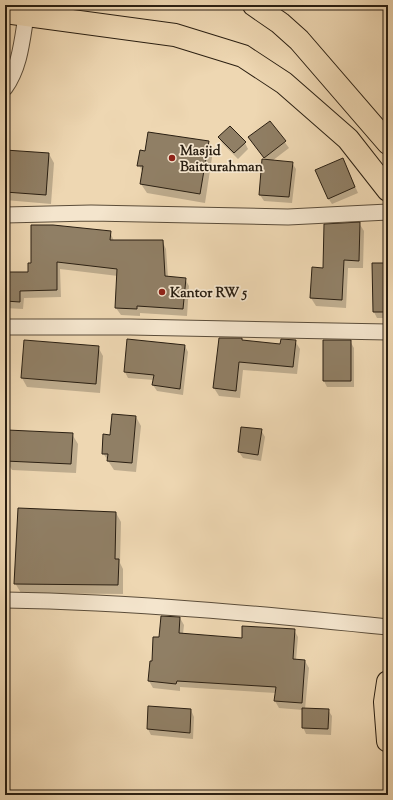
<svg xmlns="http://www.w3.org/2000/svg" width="393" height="800" font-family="'Sorts Mill Goudy',serif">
  <rect width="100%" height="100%" fill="#eed7b2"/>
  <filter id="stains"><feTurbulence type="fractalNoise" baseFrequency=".005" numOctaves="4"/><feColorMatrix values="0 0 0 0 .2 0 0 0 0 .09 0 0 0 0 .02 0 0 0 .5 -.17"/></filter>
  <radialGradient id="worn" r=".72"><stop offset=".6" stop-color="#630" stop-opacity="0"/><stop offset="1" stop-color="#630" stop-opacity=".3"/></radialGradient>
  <path fill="#0003" d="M 270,122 L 289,148 L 272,161 L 292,163 L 296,169 L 292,203 L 264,201 L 260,195 L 266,160 L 249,137 Z
    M 219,138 L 245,143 L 248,149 L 238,159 L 223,144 Z
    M 208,142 L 213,151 L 205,203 L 147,193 L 141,184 L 143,173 L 139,165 L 146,152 Z
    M 5,151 L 49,154 L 54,163 L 51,204 L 5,200 Z
    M 346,165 L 358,193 L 332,204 L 328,198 Z
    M 359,223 L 364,231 L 363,268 L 348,268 L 346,308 L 316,306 L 311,298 L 313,268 L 324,269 Z
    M 110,232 L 114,241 L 162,241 L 166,249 L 168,277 L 185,279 L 189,286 L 187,316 L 140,313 L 140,316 L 121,315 L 116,308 L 118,276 L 60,269 L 61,297 L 24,298 L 23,309 L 5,308 L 5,273 L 30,273 Z
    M 388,264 L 388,318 L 377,318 L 374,312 Z
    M 242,341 L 281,345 L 295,341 L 300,349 L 297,374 L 243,370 L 240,398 L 219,396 L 214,388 Z
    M 350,341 L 354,348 L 354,387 L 327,387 L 324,381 Z
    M 185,346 L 188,352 L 183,395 L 157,391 L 153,385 L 154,380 L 128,378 L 125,372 Z
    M 98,347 L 103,356 L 100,393 L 27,387 L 22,378 Z
    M 136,417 L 141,426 L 136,472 L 114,470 L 103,453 L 111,436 Z
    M 261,430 L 265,437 L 261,461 L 243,458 L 239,452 Z
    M 72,434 L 78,444 L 76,473 L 12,470 L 6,460 Z
    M 116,513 L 121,522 L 120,563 L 123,569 L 123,594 L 21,593 L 15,583 Z
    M 180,618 L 184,625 L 183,634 L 242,639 L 294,630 L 298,637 L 296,660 L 305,661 L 309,668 L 305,709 L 328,710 L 332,716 L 331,735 L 306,734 L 303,727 L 303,710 L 279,708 L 275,701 L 276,693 L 180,687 L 180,691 L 153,688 L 149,681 L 160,638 Z
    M 149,707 L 191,710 L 194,717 L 193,739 L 151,735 L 148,729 Z"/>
  <path fill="#907f65" stroke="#2a1f12" d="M 270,121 L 286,141 L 264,158 L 248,137 Z
    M 230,126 L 246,142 L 234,153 L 218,137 Z
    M 148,132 L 209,141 L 200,194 L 140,184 L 143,166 L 137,166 L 140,150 L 145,151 Z
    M 5,150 L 49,153 L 46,195 L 5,192 Z
    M 343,158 L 355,187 L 328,199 L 315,170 Z
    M 262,159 L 293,162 L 289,197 L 259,195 Z
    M 360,222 L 359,261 L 344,260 L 342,300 L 310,298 L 312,267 L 323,268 L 324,224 Z
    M 31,225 L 53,225 L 111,231 L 110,240 L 163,240 L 165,276 L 186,278 L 183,309 L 137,306 L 137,309 L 115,308 L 117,269 L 57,262 L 57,290 L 20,291 L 20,302 L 5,301 L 5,272 L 28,272 L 28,263 L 31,263 Z
    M 372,263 L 388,263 L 388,312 L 373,312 Z
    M 219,338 L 242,338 L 242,340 L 280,344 L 281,339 L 296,340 L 293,367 L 239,362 L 236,391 L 213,388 Z
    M 127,339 L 185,345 L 180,389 L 152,385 L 154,375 L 124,372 Z
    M 24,340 L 99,346 L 96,384 L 21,378 Z
    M 323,340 L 351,340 L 351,381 L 323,381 Z
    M 112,414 L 136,416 L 132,463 L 107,461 L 108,454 L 102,454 L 103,434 L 110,435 Z
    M 241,427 L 262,429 L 258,455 L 238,452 Z
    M 7,430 L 73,433 L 71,464 L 5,461 Z
    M 18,508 L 116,512 L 115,559 L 119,559 L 118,585 L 14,584 Z
    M 161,616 L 180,617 L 179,633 L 242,638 L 242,626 L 295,629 L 293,659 L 305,660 L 302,703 L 274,701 L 276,687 L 177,681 L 176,684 L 148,681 L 150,661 L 152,661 L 153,637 L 159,637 Z
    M 148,706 L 191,709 L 190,733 L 147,729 Z
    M 302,708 L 329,709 L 328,729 L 302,728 Z"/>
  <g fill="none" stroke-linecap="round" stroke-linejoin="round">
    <defs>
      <path id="minor" d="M 5,88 C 20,67 22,41 26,16
        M 5,215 L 91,213 L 288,217 L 388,212
        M 5,327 L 130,327 L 388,332
        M 5,600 C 133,602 261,614 388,627"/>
      <path id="trunk" d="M 254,5 L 280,23 L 299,40 L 388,143
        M 5,12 L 175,35 L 243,56 L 284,83 L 348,139 L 388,190
        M 388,682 L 385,702 L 388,741"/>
    </defs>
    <use href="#minor" stroke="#5b4d3a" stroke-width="17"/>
    <use href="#trunk" stroke="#2a1f12" stroke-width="24"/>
    <use href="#minor" stroke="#f4e5cd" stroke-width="15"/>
    <use href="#trunk" stroke="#eed7b2" stroke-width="22"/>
  </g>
  <g fill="#8f2418" stroke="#f4e5cd" stroke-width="1.5">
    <circle cx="172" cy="158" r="4"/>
    <circle cx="162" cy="292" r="4"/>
  </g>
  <g text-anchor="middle" stroke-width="3.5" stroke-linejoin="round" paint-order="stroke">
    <g font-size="14" font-weight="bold" fill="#2a1f12" stroke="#f4e5cd" text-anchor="start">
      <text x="180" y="155">Masjid<tspan x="180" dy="16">Baitturahman</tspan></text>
      <text x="170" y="297">Kantor RW 5</text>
    </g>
  </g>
  <rect width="393" height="800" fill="none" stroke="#eed7b2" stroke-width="20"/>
  <rect x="6" y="6" width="381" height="788" fill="none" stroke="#2a1f12" stroke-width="2"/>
  <rect x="10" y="10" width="373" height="780" fill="none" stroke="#2a1f12"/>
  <rect width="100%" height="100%" filter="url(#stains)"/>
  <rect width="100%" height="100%" fill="url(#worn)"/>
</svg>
